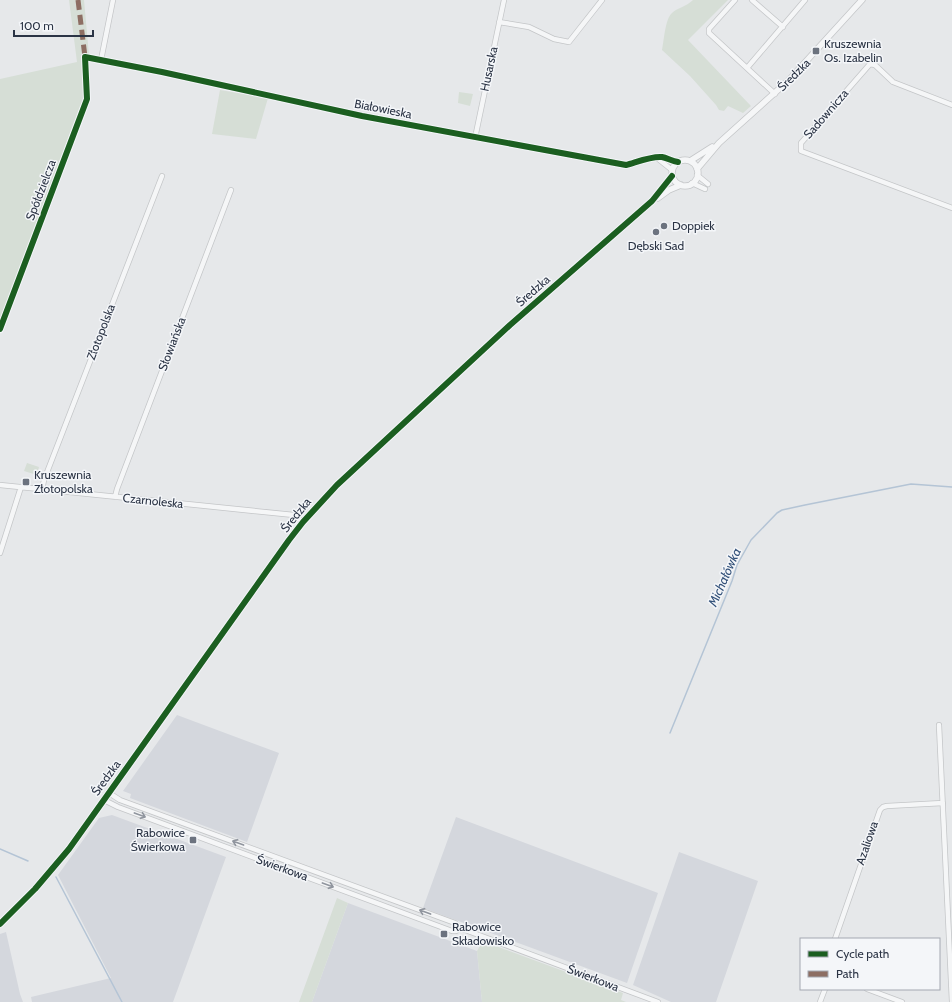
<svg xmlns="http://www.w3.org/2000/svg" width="952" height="1002" font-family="Cabin,sans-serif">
  <rect width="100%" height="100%" fill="#e6e8ea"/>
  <path fill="#d4d7dd" d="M 177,715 L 279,753 L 247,842 L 130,798 L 131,794 L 123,791 Z
    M 112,815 L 226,857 L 173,1002 L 32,1002 L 31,997 L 111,978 L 58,875 L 99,818 Z
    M 456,817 L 658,893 L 627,983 L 423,908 Z
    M 679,852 L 758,881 L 716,1002 L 671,1002 L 633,985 Z
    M 348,903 L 477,951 L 482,1002 L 312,1002 Z
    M 6,932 L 20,994 L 23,1002 L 0,1002 L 0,934 Z"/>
  <path fill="#d6ded6" d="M 69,0 L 84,0 L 89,55 L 83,55 L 85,96 L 83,104 L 0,321 L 0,79 L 77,62 Z
    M 693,0 L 728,0 L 688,40 L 751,106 L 743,113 L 728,106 L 724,111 L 719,110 L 716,105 L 690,76 L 662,50 C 664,41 665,19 672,13 C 677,8 686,7 693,0 Z
    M 220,90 L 268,98 L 256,139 L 212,134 Z
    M 459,92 L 473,94 L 470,106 L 458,103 Z
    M 27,463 L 39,467 L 37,475 L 24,471 Z
    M 337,898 L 348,903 L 312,1002 L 299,1002 Z
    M 478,937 L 496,946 L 623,993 L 621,1000 L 626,1002 L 482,1002 L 477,951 L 480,946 Z"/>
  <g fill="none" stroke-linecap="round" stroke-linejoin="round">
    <path stroke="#b4c4d5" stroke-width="1.5" d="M 670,733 L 732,581 L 737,565 L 751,540 L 777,513 L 782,510 L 805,505 L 911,484 L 952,487
      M 0,849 L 28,861
      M 56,877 L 122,1002"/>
    <defs>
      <path id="minor" d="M 735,0 L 709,29 L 709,33 L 775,94
        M 752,0 L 783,27
        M 499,22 L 529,27 L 554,39 L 569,42 L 602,0
        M 101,60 L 113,0
        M 747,68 L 805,0
        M 952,105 L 893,82 L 875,65 L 870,64 L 801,143 L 801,151 L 952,208
        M 475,138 L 504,0
        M 657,158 L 672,170
        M 697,175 L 708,184
        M 692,183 L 705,189
        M 0,329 L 87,99 L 85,57 L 162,72 L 362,116 L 626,165 C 637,162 651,156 662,157 C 667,158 672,161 678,162
        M 0,485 L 294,515 L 303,522
        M 42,490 L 44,480 L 162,176
        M 115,497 L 117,489 L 231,190
        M 0,553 L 21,487
        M 939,725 L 952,1002
        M 109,793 L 120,800 L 455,923 L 460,928 L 658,1002
        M 104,800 L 118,807 L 452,931 L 456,931 L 460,928
        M 835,939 L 880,810 L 883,807 L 887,806 L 943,803
        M 867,989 L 902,1002
        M 820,1002 L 825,989"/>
      <path id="tertiary" d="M672 173a13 13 0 1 1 26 0a13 13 0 1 1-26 0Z
        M 690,161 L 712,147
        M 697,169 L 719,143 L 789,80 L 862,0
        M 658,198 L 669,190 L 681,185
        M 0,924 L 35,889 L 69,849 L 289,540 L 303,522 L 337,485 L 510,325 L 652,201 L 672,176"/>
    </defs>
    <use href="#minor" stroke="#c4c6c8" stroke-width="6"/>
    <use href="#tertiary" stroke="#c4c6c8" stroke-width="7"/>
    <use href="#minor" stroke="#f5f6f7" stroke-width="4.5"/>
    <use href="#tertiary" stroke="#f5f6f7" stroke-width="5.5"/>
    <path stroke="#8d6e63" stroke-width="5" stroke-dasharray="10 5" stroke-linecap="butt" d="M 78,0 L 85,57"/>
    <defs>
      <path id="cycleway" d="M 0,329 L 87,99 L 85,57 L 162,72 L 362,116 L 626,165 C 637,162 651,156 662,157 C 667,158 672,161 678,162
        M 0,924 L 35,889 L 69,849 L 289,540 L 303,522 L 337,485 L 510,325 L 652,201 L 672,176"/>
    </defs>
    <use href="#cycleway" stroke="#f4f6f9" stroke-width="8"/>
    <use href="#cycleway" stroke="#1b5e20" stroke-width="6"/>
  </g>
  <defs><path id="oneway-shaft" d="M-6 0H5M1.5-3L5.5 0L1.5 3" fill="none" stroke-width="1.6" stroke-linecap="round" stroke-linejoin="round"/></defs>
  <g stroke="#90959e">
    <use href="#oneway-shaft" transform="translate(140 815) rotate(20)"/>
    <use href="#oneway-shaft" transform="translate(238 843) rotate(-160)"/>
    <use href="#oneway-shaft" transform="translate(328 885) rotate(20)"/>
    <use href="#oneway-shaft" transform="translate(425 912) rotate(-160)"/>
  </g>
  <g fill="#6c737f" stroke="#f4f6f9" stroke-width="1.5">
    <rect x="812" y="47" width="8" height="8" rx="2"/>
    <circle cx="664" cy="226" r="4"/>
    <circle cx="656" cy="232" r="4"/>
    <rect x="22" y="478" width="8" height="8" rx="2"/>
    <rect x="189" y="836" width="8" height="8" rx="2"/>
    <rect x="440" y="930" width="8" height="8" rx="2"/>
  </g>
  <g text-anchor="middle" stroke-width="3" stroke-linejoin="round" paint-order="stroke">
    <g font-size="12" fill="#2b3445" stroke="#f4f6f9" text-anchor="start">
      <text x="824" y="48">Kruszewnia<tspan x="824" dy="14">Os. Izabelin</tspan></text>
      <text x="672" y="230">Doppiek</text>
      <text x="656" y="250" text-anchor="middle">Dębski Sad</text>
      <text x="34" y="479">Kruszewnia<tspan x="34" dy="14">Złotopolska</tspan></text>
      <text x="185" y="837" text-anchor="end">Rabowice<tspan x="185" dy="14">Świerkowa</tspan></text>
      <text x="452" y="931">Rabowice<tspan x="452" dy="14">Składowisko</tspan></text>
    </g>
    <g font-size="12" fill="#2b3445" stroke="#f4f6f9">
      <text transform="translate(489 69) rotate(-78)" y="4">Husarska</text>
      <text transform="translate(794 75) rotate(-45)" y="4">Średzka</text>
      <text transform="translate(383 109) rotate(11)" y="4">Białowieska</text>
      <text transform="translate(826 114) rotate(-49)" y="4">Sadownicza</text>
      <text transform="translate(41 190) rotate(-69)" y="4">Spółdzielcza</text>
      <text transform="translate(533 291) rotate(-41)" y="4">Średzka</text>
      <text transform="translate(101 332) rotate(-69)" y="4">Złotopolska</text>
      <text transform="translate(172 344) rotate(-69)" y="4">Słowiańska</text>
      <text transform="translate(153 501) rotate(6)" y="4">Czarnoleska</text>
      <text transform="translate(296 515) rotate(-51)" y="4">Średzka</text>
      <text transform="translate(106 778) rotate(-54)" y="4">Średzka</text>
      <text transform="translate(867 843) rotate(-71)" y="4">Azaliowa</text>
      <text transform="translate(282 868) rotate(20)" y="4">Świerkowa</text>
      <text transform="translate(593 978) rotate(21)" y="4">Świerkowa</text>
    </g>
    <g font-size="13" font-style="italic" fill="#34527a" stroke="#f4f6f9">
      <text transform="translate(724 577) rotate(-66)" y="5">Michałówka</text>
    </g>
  </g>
  <rect x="800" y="938" width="140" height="52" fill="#f4f6f9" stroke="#a4a8b1"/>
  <rect x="808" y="951" width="20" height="6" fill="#1b5e20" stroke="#a4a8b1"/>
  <text x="836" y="958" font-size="12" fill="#2b3445">Cycle path</text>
  <rect x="808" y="971" width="20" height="6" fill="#8d6e63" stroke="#a4a8b1"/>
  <text x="836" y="978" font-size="12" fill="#2b3445">Path</text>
  <path d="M14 30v6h79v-6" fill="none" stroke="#2b3445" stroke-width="2"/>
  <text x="20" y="30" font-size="12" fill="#2b3445" stroke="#f4f6f9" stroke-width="3" paint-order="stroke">100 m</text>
</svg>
